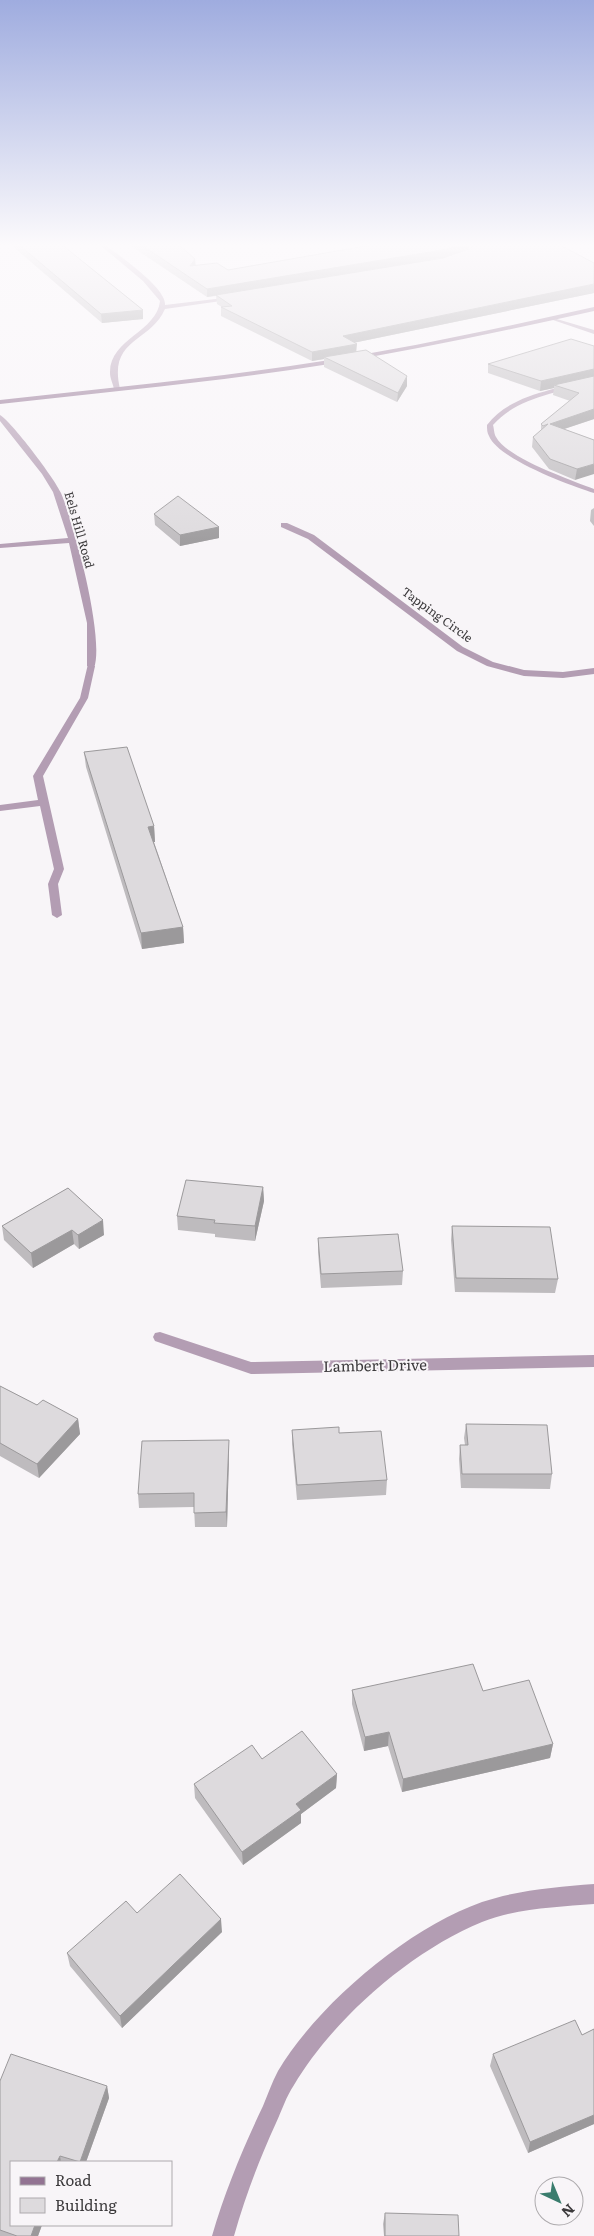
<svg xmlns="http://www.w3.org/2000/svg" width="594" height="2236" font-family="Literata,serif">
  <rect width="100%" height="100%" fill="#f8f5f8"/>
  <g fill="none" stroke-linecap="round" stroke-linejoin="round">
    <path fill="#b39db3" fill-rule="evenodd" d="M 88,664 L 95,666 L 88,698 L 43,776 L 64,869 L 58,884 L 62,915 L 57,918 L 52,915 L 48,884 L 54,869 L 40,806 L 0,811 L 0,805 L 38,800 L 33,776 L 80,698 Z"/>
    <path fill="#b39db3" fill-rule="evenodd" d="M 99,244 L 104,244 C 117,254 167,288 165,305 L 232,297 L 235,299 L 165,309 C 150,343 108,338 120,389 L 117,391 L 114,389 C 113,384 110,378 110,373 C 109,339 157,332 160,301 L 143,281 Z
      M 550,317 L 594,330 L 594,334 L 550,319 Z
      M 594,379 L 594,383 C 560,392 517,397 493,425 C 494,428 494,434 496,437 C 507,458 571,480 594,489 L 594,493 C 571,486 498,459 489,436 C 487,433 487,429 487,425 C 510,394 558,389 594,379 Z
      M 0,415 C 11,421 55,479 61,493 C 74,523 105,639 94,668 L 87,666 L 87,623 L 69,543 L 0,548 L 0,544 L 68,538 L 53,492 L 42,474 L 0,421 Z
      M 281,523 L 287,523 L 314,535 L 463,647 L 493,662 L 524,670 L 563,672 L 594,668 L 594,674 L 563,678 L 524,676 L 487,666 L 457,651 L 308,539 L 281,527 Z
      M 160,1332 L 251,1362 L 594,1355 L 594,1367 L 251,1374 L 155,1341 L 153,1337 L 155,1333 Z
      M 594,1884 L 594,1904 C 558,1907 517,1908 482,1922 C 411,1951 333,2019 294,2085 C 286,2097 282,2110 276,2123 C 259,2160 245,2197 234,2236 L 212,2236 C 225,2191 243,2148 263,2106 C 268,2094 272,2082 278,2071 C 318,2004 408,1928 482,1902 C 518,1890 557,1887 594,1884 Z"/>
    <path fill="#927392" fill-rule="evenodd" d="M 594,307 L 594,311 C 504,331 414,350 323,365 C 216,382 108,392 0,404 L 0,400 C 108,388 216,378 323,361 C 414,347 504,327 594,307 Z"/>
  </g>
  <path fill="#bebbbe" d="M 10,244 L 61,244 L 143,310 L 143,319 L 102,323 Z
    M 128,244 L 178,244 L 195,265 L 228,270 L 377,244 L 472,244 L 466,250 L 594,293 L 353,343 L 356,352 L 407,386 L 397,402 L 324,367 L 324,359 L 312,361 L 221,316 L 221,307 L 222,307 L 217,304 L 216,296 L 207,297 Z
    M 594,346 L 594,419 L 564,429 L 594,440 L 575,480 L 549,469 L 532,447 L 533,437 L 541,431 L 541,424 L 570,401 L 553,395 L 554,388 L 540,391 L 488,373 L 488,364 Z
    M 594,508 L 594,526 L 590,521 L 591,510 Z
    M 154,514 L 219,527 L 219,538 L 180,546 L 155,525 Z
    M 84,752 L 154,826 L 155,842 L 154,842 L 183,927 L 184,943 L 142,949 L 86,767 Z
    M 263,1187 L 264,1201 L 255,1241 L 215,1237 L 215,1234 L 178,1230 L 177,1216 Z
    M 68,1188 L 104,1235 L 79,1249 L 74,1244 L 33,1268 L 4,1240 L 2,1226 Z
    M 452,1226 L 558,1279 L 555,1293 L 455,1292 L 451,1240 Z
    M 318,1238 L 403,1271 L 402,1285 L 321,1288 L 318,1252 Z
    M 0,1386 L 37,1405 L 78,1419 L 80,1434 L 39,1478 L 0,1456 Z
    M 466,1424 L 552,1474 L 550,1489 L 461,1488 L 459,1459 L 460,1445 L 465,1445 L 464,1438 Z
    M 292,1430 L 339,1433 L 387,1480 L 386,1495 L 297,1500 L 292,1444 Z
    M 229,1454 L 227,1527 L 195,1527 L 194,1507 L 139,1508 L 138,1494 Z
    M 352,1690 L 483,1691 L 553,1744 L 550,1758 L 402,1792 L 388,1746 L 364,1751 L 352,1704 Z
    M 262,1759 L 337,1774 L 336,1788 L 301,1814 L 301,1823 L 243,1865 L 195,1798 L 194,1784 Z
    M 137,1913 L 222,1932 L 122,2028 L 70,1966 L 67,1953 Z
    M 594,2029 L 594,2124 L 528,2153 L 490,2066 L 493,2054 L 582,2035 Z
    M 0,2081 L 107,2086 L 109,2098 L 86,2162 L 11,2162 L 11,2225 L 42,2225 L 38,2236 L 0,2236 Z
    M 385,2213 L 459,2236 L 384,2236 L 383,2224 Z"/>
  <path fill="#9b999b" d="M 465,244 L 472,244 L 465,252 L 442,258 L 207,297 L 207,289 Z
    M 195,259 L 196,267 L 190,266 Z
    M 594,284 L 594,293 L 343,345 L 343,336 Z
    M 143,310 L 143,319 L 102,323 L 101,314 Z
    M 357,344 L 356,354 L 324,357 L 324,359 L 312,361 L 312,352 Z
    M 594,369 L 594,378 L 554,385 L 554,388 L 540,391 L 541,381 Z
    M 407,376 L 407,386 L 397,402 L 398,393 Z
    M 594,409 L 594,419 L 549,434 L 550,424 Z
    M 594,464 L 594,474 L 575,480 L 577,469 Z
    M 219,527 L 219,538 L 180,546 L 180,535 Z
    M 154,826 L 155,842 L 150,842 L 148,827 Z
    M 183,927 L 184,943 L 142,949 L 141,933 Z
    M 263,1187 L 264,1201 L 255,1241 L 255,1226 Z
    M 103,1220 L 104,1235 L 79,1249 L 78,1235 Z
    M 72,1230 L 74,1244 L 33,1268 L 31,1253 Z
    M 78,1419 L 80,1434 L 39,1478 L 37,1464 Z
    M 229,1440 L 229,1454 L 227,1527 L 226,1512 Z
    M 389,1732 L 388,1746 L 364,1751 L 365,1737 Z
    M 553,1744 L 550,1758 L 402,1792 L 403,1779 Z
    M 337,1774 L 336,1788 L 301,1814 L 301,1823 L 243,1865 L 242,1852 L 296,1804 Z
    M 221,1919 L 222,1932 L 122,2028 L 120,2016 Z
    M 107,2086 L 109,2098 L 86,2162 L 80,2162 Z
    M 594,2115 L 594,2124 L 528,2153 L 530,2142 Z
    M 60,2156 L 61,2162 L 57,2162 Z
    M 35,2225 L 42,2225 L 38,2236 L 31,2236 Z"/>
  <path fill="#dddadd" stroke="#9b999b" d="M 18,244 L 61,244 L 143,310 L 101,314 Z
    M 140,244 L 178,244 L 195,259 L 190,266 L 217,263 L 228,270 L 377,244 L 465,244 L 442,250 L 207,289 Z
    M 476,244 L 558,244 L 594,263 L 594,284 L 343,336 L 357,344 L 312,352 L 221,307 L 232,306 L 216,295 L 443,258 L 469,249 Z
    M 571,339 L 594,346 L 594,369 L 541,381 L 488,364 Z
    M 366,350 L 407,376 L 398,393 L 324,357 Z
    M 594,376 L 594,409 L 550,424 L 594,440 L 594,464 L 577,469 L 550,459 L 533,437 L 548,424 L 543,426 L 541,424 L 579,393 L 554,385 Z
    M 178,496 L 219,527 L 180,535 L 154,514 Z
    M 127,747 L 154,826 L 148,827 L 183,927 L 141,933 L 84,752 Z
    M 186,1180 L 263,1187 L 255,1226 L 214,1223 L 215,1220 L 177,1216 Z
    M 68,1188 L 103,1220 L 78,1235 L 72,1230 L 31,1253 L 2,1226 Z
    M 452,1226 L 550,1227 L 558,1279 L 456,1278 Z
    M 398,1234 L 403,1271 L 321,1274 L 318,1238 Z
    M 0,1386 L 37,1405 L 43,1400 L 78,1419 L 37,1464 L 0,1443 Z
    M 466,1424 L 547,1425 L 552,1474 L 462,1474 L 460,1445 L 468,1445 Z
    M 339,1427 L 339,1433 L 381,1431 L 387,1480 L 297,1485 L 292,1430 Z
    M 229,1440 L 226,1512 L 194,1513 L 194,1493 L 138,1494 L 142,1441 Z
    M 473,1664 L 483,1691 L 529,1680 L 553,1744 L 403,1779 L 389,1732 L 365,1737 L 352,1690 Z
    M 302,1731 L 337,1774 L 296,1804 L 301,1810 L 242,1852 L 194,1784 L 252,1745 L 262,1759 Z
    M 180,1874 L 221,1919 L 120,2016 L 67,1953 L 126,1901 L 137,1913 Z
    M 575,2020 L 582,2035 L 594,2029 L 594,2115 L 530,2142 L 493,2054 Z
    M 11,2054 L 107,2086 L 80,2162 L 60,2156 L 57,2162 L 11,2162 L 11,2225 L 35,2225 L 31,2236 L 17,2236 L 0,2230 L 0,2081 Z
    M 385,2213 L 458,2215 L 459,2236 L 385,2236 Z"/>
  <linearGradient id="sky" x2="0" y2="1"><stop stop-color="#9facdf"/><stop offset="0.44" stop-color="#fcfafc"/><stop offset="1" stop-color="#fcfafc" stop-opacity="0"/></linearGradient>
  <rect width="594" height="557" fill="url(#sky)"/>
  <g text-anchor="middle" stroke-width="4" stroke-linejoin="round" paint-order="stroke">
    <g font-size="12" fill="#3c3a3c" stroke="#f8f5f8">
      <text transform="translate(79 530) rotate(74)" y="4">Eels Hill Road</text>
      <text transform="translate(437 615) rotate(36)" y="4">Tapping Circle</text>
    </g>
    <g font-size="15" fill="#3c3a3c" stroke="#f8f5f8">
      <text transform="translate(375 1366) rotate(-1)" y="5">Lambert Drive</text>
    </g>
  </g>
  <rect x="10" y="2161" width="162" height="65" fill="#f8f5f8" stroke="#adaaad"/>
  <rect x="20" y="2177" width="25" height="8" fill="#927392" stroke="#adaaad"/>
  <text x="55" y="2186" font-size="15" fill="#3c3a3c">Road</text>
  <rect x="20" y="2198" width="25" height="15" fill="#dddadd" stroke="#adaaad"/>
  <text x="55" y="2211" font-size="15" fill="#3c3a3c">Building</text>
  <g transform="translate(559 2201) rotate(136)"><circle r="24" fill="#f8f5f8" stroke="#adaaad"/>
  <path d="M0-4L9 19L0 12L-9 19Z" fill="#3a7c6d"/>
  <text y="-8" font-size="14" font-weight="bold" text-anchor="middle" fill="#3c3a3c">N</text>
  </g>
</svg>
